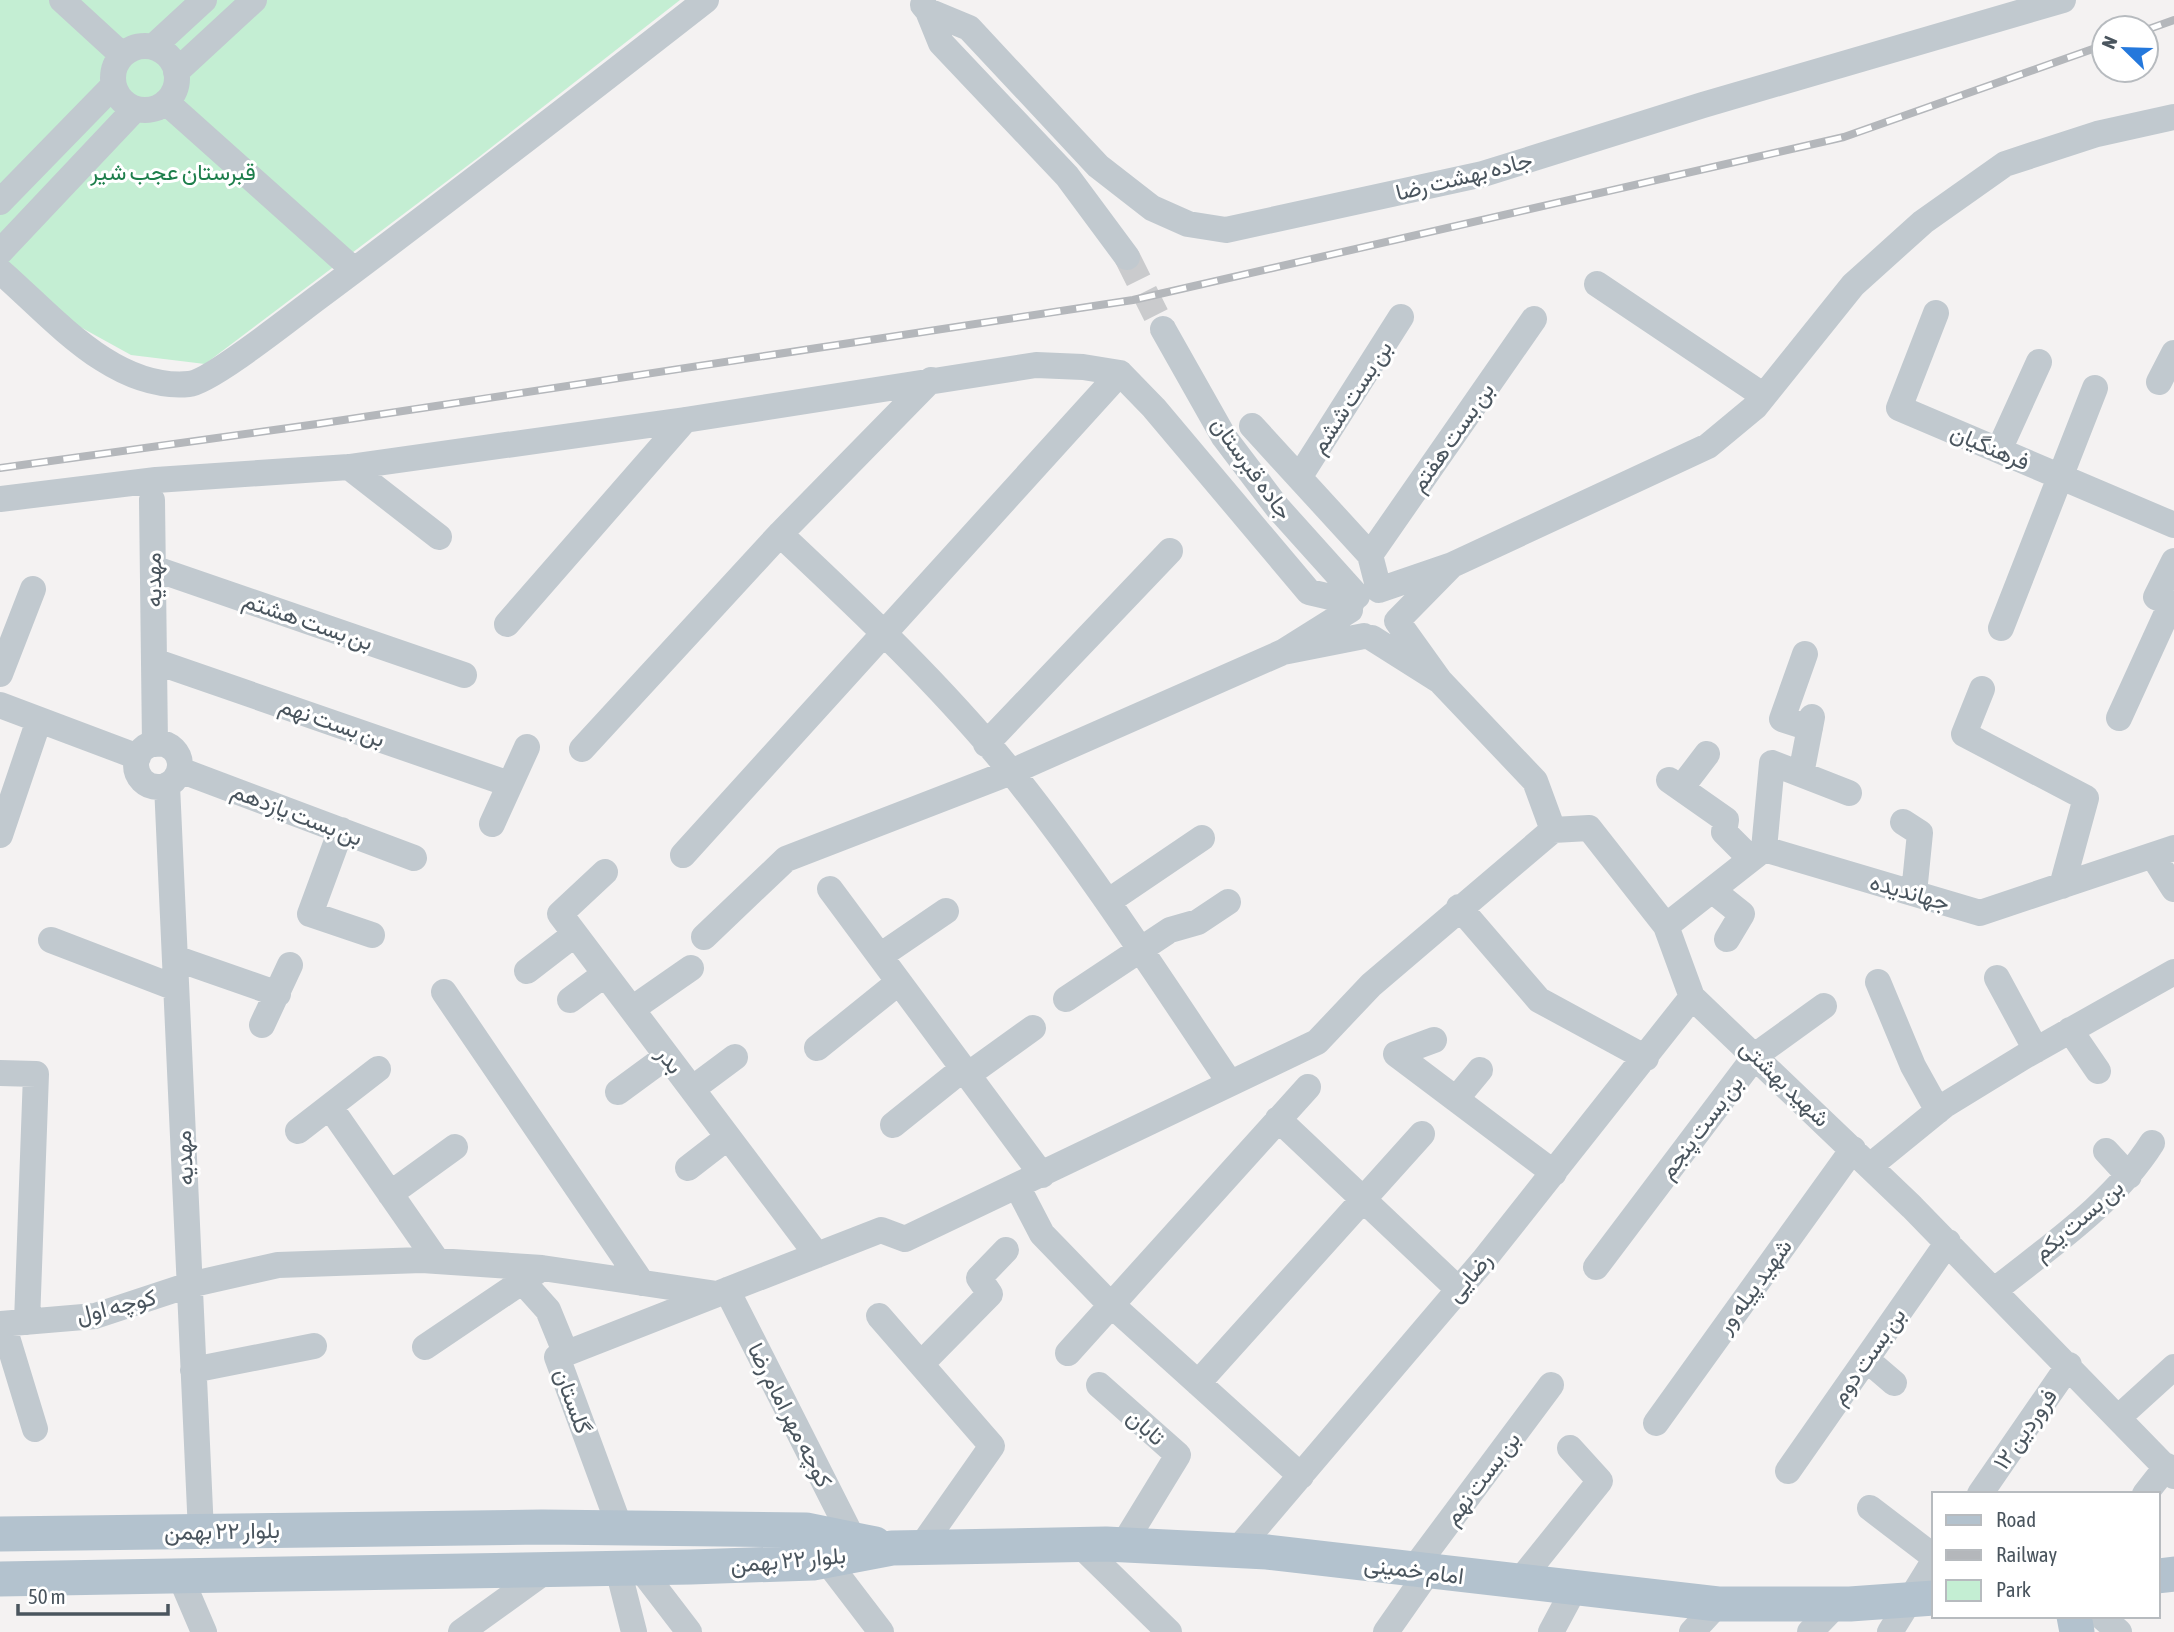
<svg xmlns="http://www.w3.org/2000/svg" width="2174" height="1632" font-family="'Asap Condensed',Vazirmatn,sans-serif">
  <rect width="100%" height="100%" fill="#f4f2f2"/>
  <path fill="#c4eed3" d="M 0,0 L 680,0 L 479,157 L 205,364 L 131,355 L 73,323 L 0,263 Z"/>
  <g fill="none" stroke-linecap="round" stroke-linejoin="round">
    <path stroke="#cacbcd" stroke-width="26" stroke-dasharray="26 13" stroke-linecap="butt" d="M 1127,257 L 1163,329"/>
    <path stroke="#c1c9cf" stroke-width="26" d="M 62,0 L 122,55
      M 923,5 L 928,11 L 941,43 L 1067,176 L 1127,257
      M 928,11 L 969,28 L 1098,166 L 1152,208 L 1188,224 L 1226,230 L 1483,174 L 1703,105 L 2063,0
      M113 78a32 32 0 1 1 64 0a32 32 0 1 1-64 0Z
      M 153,47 L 204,0
      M 176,72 L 254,0
      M 166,102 L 354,270
      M 0,202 L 113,86
      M 0,252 L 135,109
      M 0,271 C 52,316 113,391 189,384 C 211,382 298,312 320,296 C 450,199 578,100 706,0
      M 1597,284 L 1764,396
      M 1936,313 L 1899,408 L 2174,525
      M 1163,329 L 1224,437 L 1277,507 L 1357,596
      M 2159,382 L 2174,353
      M 1252,426 L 1370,555 L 1379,590 L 1452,565 L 1397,621 L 1440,681 L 1372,638
      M 1999,450 L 2039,362
      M 349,467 L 439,537
      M 1300,476 L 1401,317
      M 0,499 L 156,480 L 349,467 L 685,420 L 1036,365 L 1083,367 L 1120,373 L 1154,408 L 1309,592 L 1352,602
      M 152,500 L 155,744
      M 780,534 C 861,610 943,687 1013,774 C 1092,873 1159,978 1230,1083
      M 1370,555 L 1534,319
      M 2174,561 L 2156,597 L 2174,605
      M 1452,565 L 1708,446 L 1755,407 L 1853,285 L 1923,222 L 2005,164 L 2097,134 L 2174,117
      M 153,568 L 464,675
      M 1350,610 L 1283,652 L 1364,636
      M 507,624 L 685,420
      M 2001,628 L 2095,388
      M 1805,654 L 1782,719 L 1810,728
      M 154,661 L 509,784
      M 0,674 L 33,589
      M 1440,681 L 1535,781 L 1553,830 L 1589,828 L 1666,926 L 1692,997 L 1912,1207 L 2174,1476
      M 1982,689 L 1964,734 L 2086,798 L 2062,886
      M 0,705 L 138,757
      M 2119,718 L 2171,604
      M136 765a22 22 0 1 1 44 0a22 22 0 1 1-44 0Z
      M 986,744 L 1170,551
      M 582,749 L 780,534 L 931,380
      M 180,770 L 414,858
      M 1801,774 L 1812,717
      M 1669,780 L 1726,820 L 1724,832 L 1751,859
      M 167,785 L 201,1532
      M 1681,788 L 1707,754
      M 1903,822 L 1920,833 L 1914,893
      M 492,824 L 527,747
      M 341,830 L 310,914 L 372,935
      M 0,835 L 39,720
      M 1764,849 L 1772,763 L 1849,793
      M 683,855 L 1120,373
      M 2153,856 L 2174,889
      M 605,872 L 560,914 L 817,1255
      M 830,889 L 1042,1175
      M 1712,890 L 1742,914 L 1727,939
      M 1109,901 L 1202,838
      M 1459,907 L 1539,1000 L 1646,1058
      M 1666,926 L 1764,849 L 1980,913 L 2174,848
      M 704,937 L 786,859 L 1011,772 L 1283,652
      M 51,940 L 176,988
      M 880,956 L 946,911
      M 175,958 L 278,994
      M 527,971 L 575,934
      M 1997,978 L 2036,1050
      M 1878,982 L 1913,1066 L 1938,1111
      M 444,992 L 642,1283
      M 1066,999 L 1170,930 L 1198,922 L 1228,902
      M 570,1000 L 605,974
      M 632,1009 L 691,968
      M 262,1025 L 290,965
      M 2070,1030 L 2098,1071
      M 1434,1040 L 1396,1054 L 1554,1173
      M 817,1048 L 899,982
      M 0,1073 L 36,1074 L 27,1322
      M 969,1074 L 1033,1028
      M 692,1089 L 735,1057
      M 618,1092 L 667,1056
      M 1456,1099 L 1480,1070
      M 330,1107 L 437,1261
      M 1278,1119 L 1459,1290
      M 893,1125 L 964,1068
      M 298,1131 L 378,1069
      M 2106,1151 L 2129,1176
      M 1870,1166 L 1945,1105 L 2025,1056 L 2174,972
      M 688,1168 L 728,1137
      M 1017,1186 L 1042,1234 L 1104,1298 L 1301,1476
      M 390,1194 L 455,1147
      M 1596,1267 L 1756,1055 L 1824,1006
      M 522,1281 L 548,1310 L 566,1354
      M 727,1290 L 853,1539
      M 1995,1290 C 2050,1246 2114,1203 2152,1143
      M 879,1316 L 992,1446 L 921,1547
      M 0,1324 L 95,1316 L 189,1285 L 278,1265 L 422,1260 L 542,1268 L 717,1294 L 881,1230 L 905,1239 L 1317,1042 L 1371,985 L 1553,830
      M 3,1324 L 35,1429
      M 425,1347 L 542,1268
      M 1068,1353 L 1308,1087
      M 1866,1359 L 1894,1383
      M 921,1364 L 990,1294 L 979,1278 L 1006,1250
      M 193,1370 L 314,1346
      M 1198,1383 L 1422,1134
      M 1099,1385 L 1178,1455 L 1123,1545
      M 2119,1417 L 2174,1367
      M 1656,1423 L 1853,1149
      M 1788,1471 L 1948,1242
      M 1980,1494 L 2069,1365
      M 2145,1494 L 2167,1466
      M 1870,1508 L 1934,1557
      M 620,1528 L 557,1357 L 715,1295
      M 1080,1545 L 1169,1632
      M 1237,1550 L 1483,1261 L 1692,997
      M 826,1560 L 881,1632
      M 640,1568 L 689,1632
      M 618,1569 L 634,1632
      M 1413,1570 L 1551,1385
      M 180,1576 L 204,1632
      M 1518,1583 L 1600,1481 L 1570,1448
      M 2101,1616 L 2119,1632
      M 461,1632 L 547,1570
      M 1386,1632 L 1428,1572
      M 1551,1632 L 1574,1589
      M 1692,1632 L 1718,1604
      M 1810,1632 L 1837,1604
      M 1890,1632 L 1934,1561"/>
    <path stroke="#b3c2ce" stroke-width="35" d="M 0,1534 L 542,1527 L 806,1530 L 875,1544
      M 2158,1576 L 2174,1574
      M 0,1579 L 691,1567 L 813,1563 L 892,1548 L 1106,1544 L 1267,1552 L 1718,1604 L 1850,1604 L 1934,1598
      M 2074,1616 L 2077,1632"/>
    <defs>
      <path id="rail" d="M 2146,30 L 2174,20
        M 0,468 L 317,424 L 1133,300 L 1844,137 L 2104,45"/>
    </defs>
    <use href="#rail" stroke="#b4b7bb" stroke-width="8"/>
    <use href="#rail" stroke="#fff" stroke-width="5" stroke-dasharray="16" stroke-linecap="butt"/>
  </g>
  <g text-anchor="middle" stroke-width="6" stroke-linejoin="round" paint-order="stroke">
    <g font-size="23" fill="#1d7e4b" stroke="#fff">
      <text x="173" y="180">قبرستان عجب شیر</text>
    </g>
    <g font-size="23" fill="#4a555e" stroke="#fff">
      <text transform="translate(1464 176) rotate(-14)" y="8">جاده بهشت رضا</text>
      <text transform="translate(1351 397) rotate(-57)" y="8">بن بست ششم</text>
      <text transform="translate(1452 437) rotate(-55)" y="8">بن بست هفتم</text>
      <text transform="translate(1990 447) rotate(23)" y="8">فرهنگیان</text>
      <text transform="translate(1252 468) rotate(54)" y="8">جاده قبرستان</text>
      <text transform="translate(153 580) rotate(-91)" y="8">مهدیه</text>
      <text transform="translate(308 621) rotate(19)" y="8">بن بست هشتم</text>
      <text transform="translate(332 722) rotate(19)" y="8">بن بست نهم</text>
      <text transform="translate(297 814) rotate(21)" y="8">بن بست یازدهم</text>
      <text transform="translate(1910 892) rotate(16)" y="8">جهاندیده</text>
      <text transform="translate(670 1060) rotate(53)" y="8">بدر</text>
      <text transform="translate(1785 1083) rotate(44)" y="8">شهید بهشتی</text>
      <text transform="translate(1701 1127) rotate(-53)" y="8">بن بست پنجم</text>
      <text transform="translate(184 1158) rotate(-93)" y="8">مهدیه</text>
      <text transform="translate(2078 1220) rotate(-41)" y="8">بن بست یکم</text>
      <text transform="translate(1469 1277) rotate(-50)" y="8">رضایی</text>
      <text transform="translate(1754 1286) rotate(-54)" y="8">شهید پیله ور</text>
      <text transform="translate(116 1306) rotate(-14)" y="8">کوچه اول</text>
      <text transform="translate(1868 1356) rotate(-55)" y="8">بن بست دوم</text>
      <text transform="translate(573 1401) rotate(70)" y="8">گلستان</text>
      <text transform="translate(790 1415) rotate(63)" y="8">کوچه مهر امام رضا</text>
      <text transform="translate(1146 1427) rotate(41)" y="8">تابان</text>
      <text transform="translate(2025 1429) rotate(-55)" y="8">۱۲ فروردین</text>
      <text transform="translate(1482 1478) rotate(-53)" y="8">بن بست نهم</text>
      <text transform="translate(222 1531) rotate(-1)" y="8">بلوار ۲۲ بهمن</text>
      <text transform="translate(788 1560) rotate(-5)" y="8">بلوار ۲۲ بهمن</text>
      <text transform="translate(1414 1570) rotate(7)" y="8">امام خمینی</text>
    </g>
  </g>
  <rect x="1932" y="1492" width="228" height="126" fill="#ffffff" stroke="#b7bbbf" stroke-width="2"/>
  <rect x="1946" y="1515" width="35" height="10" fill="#b3c2ce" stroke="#b7bbbf" stroke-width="2"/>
  <text x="1996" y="1527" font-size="21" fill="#4a555e">Road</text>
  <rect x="1946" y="1550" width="35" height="10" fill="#b4b7bb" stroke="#b7bbbf" stroke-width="2"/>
  <text x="1996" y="1562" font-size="21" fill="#4a555e">Railway</text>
  <rect x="1946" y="1580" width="35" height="21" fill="#c4eed3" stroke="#b7bbbf" stroke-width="2"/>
  <text x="1996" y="1597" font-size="21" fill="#4a555e">Park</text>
  <g transform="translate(2125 49) rotate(293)"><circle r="33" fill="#ffffff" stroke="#b7bbbf" stroke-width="2"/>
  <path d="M0-5L12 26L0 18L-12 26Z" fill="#2478dc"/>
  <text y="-10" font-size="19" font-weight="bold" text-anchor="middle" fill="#4a555e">N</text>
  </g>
  <path d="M18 1604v10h150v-10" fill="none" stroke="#4a555e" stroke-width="3.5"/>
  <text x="28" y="1604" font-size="21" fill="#4a555e" stroke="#ffffff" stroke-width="5" paint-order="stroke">50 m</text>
</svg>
